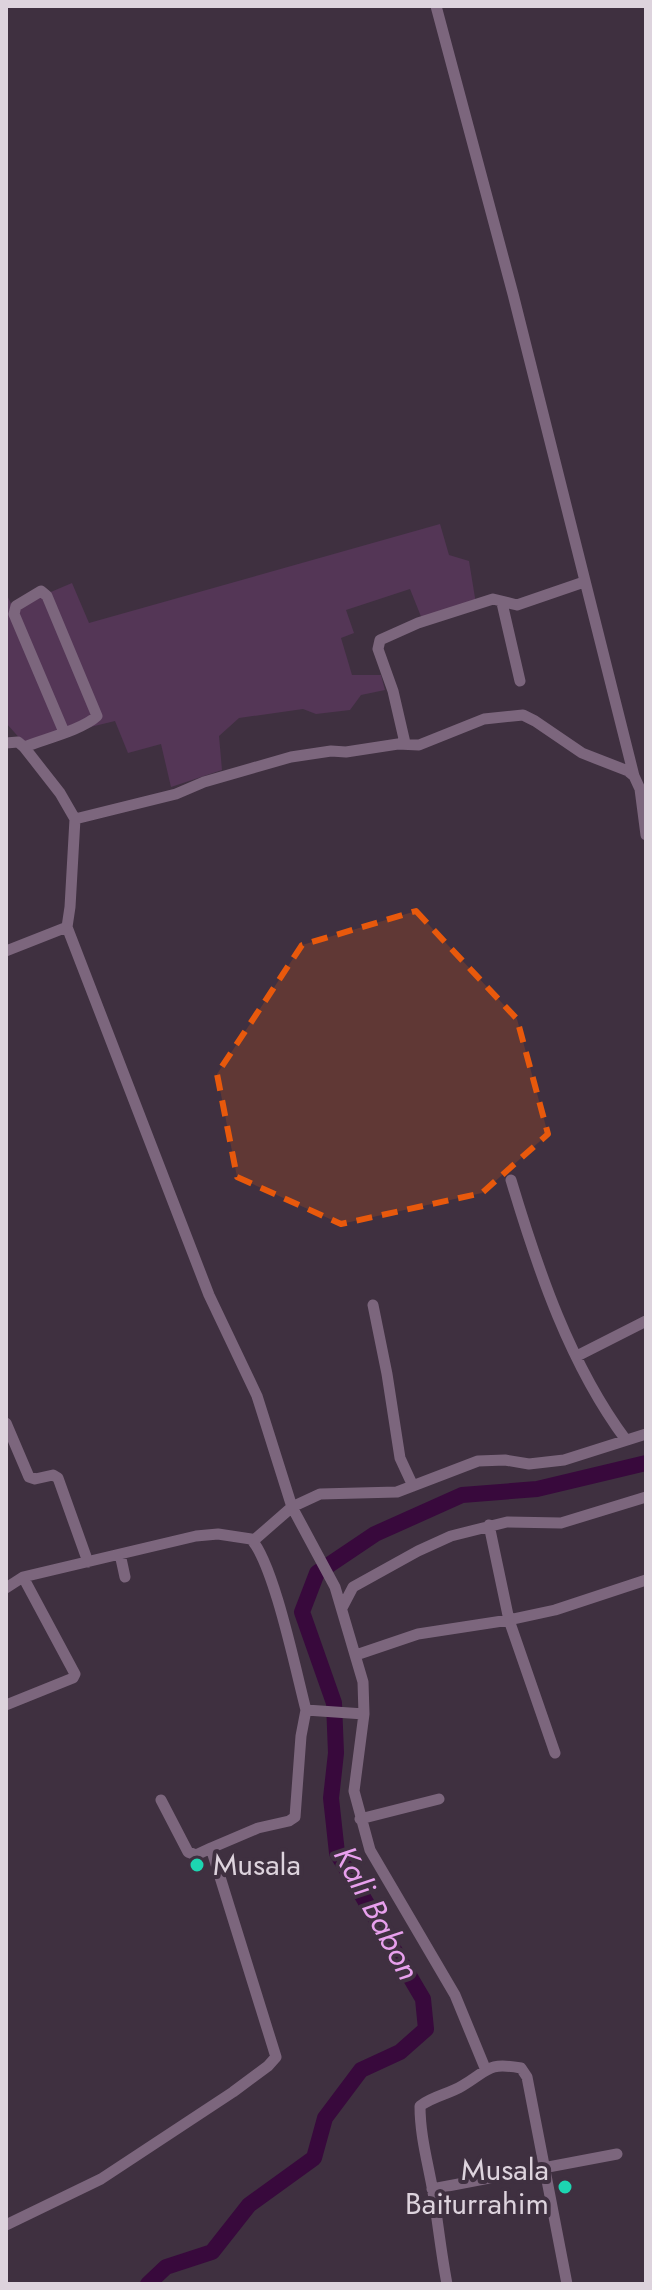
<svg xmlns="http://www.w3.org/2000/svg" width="652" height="2290" font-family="Jost,sans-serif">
  <rect width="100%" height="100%" fill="#3f3040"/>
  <path fill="#543656" d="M 440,524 L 449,555 L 469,561 L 476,604 L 422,619 L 410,589 L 346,610 L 354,633 L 341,638 L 352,675 L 381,675 L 385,690 L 361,695 L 350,710 L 316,714 L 303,709 L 239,718 L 219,736 L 222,770 L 171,787 L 161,744 L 128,753 L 115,721 L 24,743 L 6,723 L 6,593 L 13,608 L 72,583 L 89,623 Z"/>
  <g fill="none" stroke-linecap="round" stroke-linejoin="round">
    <path stroke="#38093c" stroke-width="16" d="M 148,2284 L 166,2267 L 212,2252 L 249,2205 L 314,2158 L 325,2118 L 361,2070 L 400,2052 L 426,2029 L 423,1999 L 337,1853 L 331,1798 L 336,1753 L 334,1703 L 302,1612 L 317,1573 L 375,1534 L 462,1495 L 537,1489 L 646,1463"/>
    <path stroke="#7c667d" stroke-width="11" d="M 436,6 L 513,294 L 634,776
      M 502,603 L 520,681
      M 6,743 L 18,742 L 24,747 L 60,793 L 75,819
      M 405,743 L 393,691 L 378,649 L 380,640 L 418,623 L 493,599 L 517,605 L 584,582
      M 24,747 C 44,739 82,730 97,716 L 47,596 L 41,591 L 16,606 L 14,614 L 64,732
      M 67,927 L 209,1295 L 257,1396 L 292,1507 L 320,1494 L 397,1492 L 478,1461 L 505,1460 L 529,1464 L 564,1460 L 646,1434
      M 6,951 L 67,927 L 70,907 L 75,819 L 176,794 L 204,782 L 291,757 L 331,751 L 346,752 L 398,744 L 419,745 L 484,719 L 523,715 L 535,721 L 582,753 L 628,771 L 634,776 L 640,789 L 646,835
      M 511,1180 C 538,1270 570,1365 626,1440
      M 373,1305 L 387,1374 L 400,1458 L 413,1486
      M 577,1356 L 646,1321
      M 6,1423 L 29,1477 L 35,1479 L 53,1475 L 58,1478 L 88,1562
      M 489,1525 L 509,1620 L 555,1753
      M 253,1541 L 292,1507 L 335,1587 L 363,1682 L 364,1714 L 354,1791 L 370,1850 L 455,1995 L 485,2068
      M 120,1554 L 125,1577
      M 6,1588 L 23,1577 L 196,1536 L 218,1534 L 251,1539 C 274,1564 296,1672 306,1710
      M 342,1608 L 353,1587 L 418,1551 L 451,1536 L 507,1522 L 561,1523 L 646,1497
      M 356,1655 L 418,1634 L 509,1620 L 555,1610 L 646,1580
      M 6,1705 L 73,1678 L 75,1674 L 23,1577
      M 360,1819 L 439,1799
      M 211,1848 L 258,1828 L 289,1821 L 295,1817 L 301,1736 L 306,1710 L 364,1714
      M 432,2189 L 617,2154
      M 6,2225 L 101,2179 L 233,2092 L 268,2066 L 276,2057 L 211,1848 L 196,1855 L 188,1852 L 161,1800
      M 447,2284 C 441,2253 438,2223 433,2192 C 428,2163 420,2136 420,2106 C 433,2096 449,2094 462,2086 C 489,2070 487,2062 521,2068 L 527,2077 L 567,2284"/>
  </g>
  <path fill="#e8590c" fill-opacity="0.2" stroke="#e8590c" stroke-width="6" stroke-dasharray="16 10" stroke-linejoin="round" d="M 416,911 L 517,1019 L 548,1134 L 482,1193 L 341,1224 L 237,1177 L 217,1074 L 302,945 Z"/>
  <g fill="#1dd5b1" stroke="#3f3040" stroke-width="3">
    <circle cx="197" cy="1865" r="8"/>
    <circle cx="565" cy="2187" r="8"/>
  </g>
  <g text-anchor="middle" stroke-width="8" stroke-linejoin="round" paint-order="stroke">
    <g font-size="30" fill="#ddd3dd" stroke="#3f3040" text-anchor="start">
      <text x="213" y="1875">Musala</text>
      <text x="549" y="2180" text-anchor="end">Musala<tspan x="549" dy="34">Baiturrahim</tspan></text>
    </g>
    <g font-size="32" font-style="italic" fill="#e8a0ed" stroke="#3f3040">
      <text transform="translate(377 1913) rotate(62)" y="11">Kali Babon</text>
    </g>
  </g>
  <rect width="652" height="2290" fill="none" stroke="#ddd3dd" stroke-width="16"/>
</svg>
